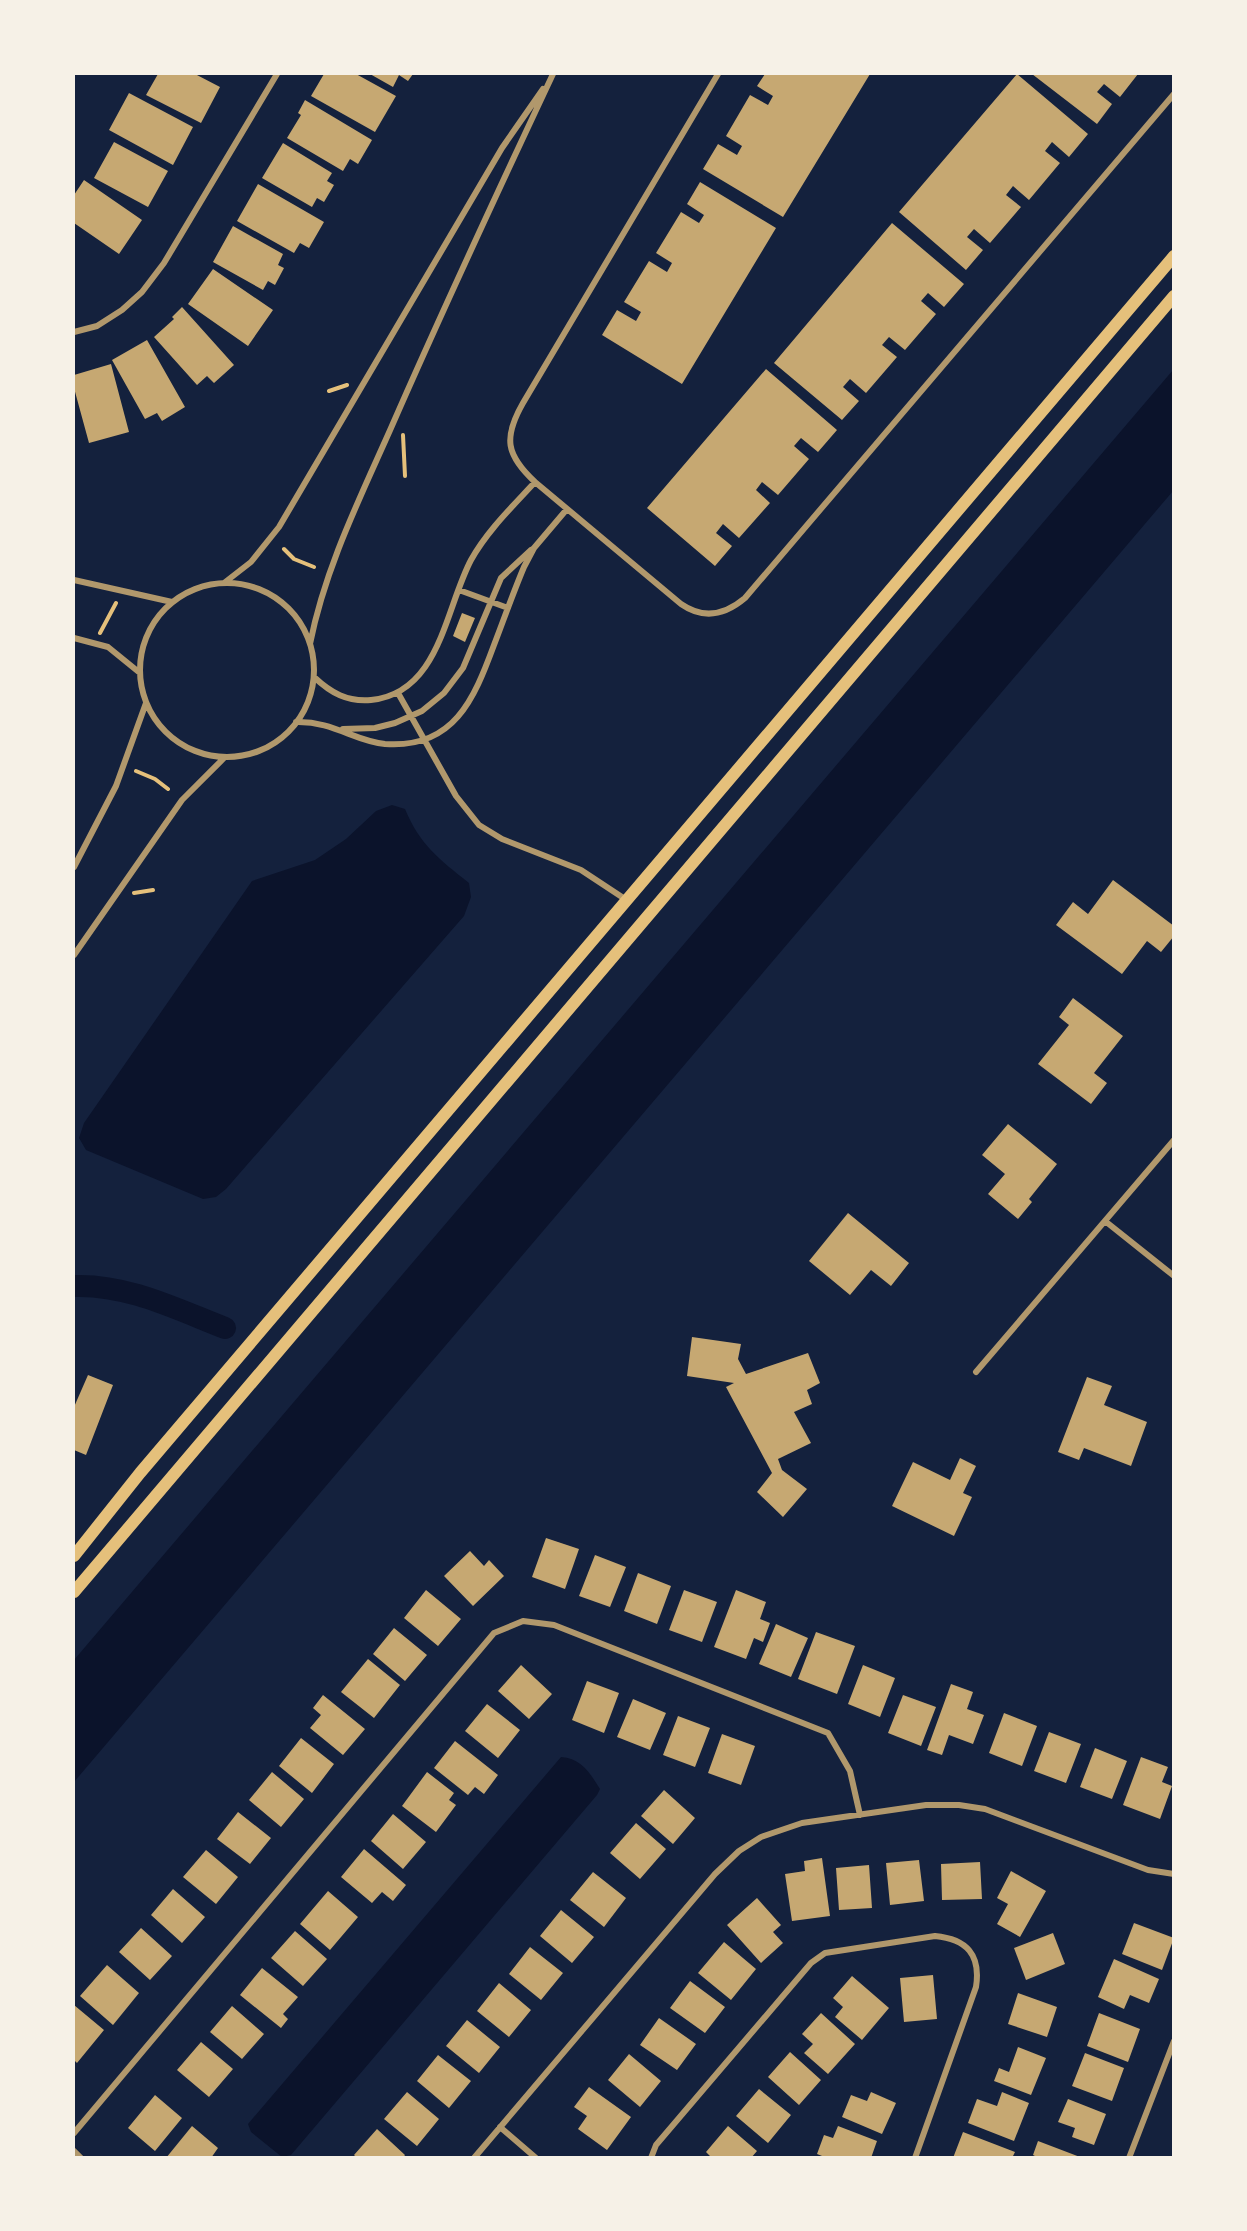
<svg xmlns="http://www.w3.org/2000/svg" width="1247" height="2231" font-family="Jost,sans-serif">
  <rect width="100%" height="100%" fill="#14213d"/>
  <path fill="#0b132b" d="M 1173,370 L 1173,491 L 74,1782 L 74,1660 Z
    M 392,805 L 405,809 C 420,845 439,859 469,883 L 471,897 L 464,916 L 226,1189 L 216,1197 L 203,1199 L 86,1150 L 79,1138 L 84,1123 L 252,881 L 315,860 L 346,839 L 376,811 Z
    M 561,1757 C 581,1758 590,1773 600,1789 L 597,1795 L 291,2155 L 282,2157 L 251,2132 L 248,2124 Z"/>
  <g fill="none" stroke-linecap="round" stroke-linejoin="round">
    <path stroke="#0b132b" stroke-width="22" d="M 74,1286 C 127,1284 176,1309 225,1328"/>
  </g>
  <path fill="#c6a872" d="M 158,74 L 195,74 L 220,87 L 201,123 L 146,95 Z
    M 324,74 L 356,74 L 396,96 L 375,132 L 311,96 Z
    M 370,74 L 413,74 L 408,81 L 399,75 L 393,87 Z
    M 765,74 L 870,74 L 783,217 L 703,169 L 718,144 L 737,155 L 742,146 L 726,136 L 750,95 L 768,105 L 773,96 L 757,86 Z
    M 1017,74 L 1088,134 L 1069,157 L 1052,142 L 1045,151 L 1060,163 L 1029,200 L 1013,186 L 1006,195 L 1021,207 L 990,243 L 974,229 L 967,237 L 983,250 L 966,270 L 899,212 Z
    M 1032,74 L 1138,74 L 1120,97 L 1104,84 L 1097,92 L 1112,104 L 1097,124 Z
    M 129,93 L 193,127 L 173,165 L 109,130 Z
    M 305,100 L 372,140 L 358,164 L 350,159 L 343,171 L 287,138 L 301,115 L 298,113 Z
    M 114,142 L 168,171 L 148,207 L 94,178 Z
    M 283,143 L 332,173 L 327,181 L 334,185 L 324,202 L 317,198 L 312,207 L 262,178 Z
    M 84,180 L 142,220 L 119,254 L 74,223 L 74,195 Z
    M 700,182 L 776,228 L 682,384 L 602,335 L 617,310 L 636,321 L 641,312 L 624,302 L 649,261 L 667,272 L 672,263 L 656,253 L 681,212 L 699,223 L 704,215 L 687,204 Z
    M 258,184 L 324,222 L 309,248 L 300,243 L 294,253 L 237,221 Z
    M 892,223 L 964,284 L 944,307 L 928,293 L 921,301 L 936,314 L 905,350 L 889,337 L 882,345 L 897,357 L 866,393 L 850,379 L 843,387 L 859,401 L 842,420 L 774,363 Z
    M 233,226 L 283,254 L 278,265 L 284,268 L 275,285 L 268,281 L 263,290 L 213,262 Z
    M 213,269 L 273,310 L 248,346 L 188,304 Z
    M 182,307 L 234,365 L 214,383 L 207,376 L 197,385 L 154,337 L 174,319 L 172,317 Z
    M 147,340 L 185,407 L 162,421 L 157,413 L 145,419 L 112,360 Z
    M 111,364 L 129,432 L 89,443 L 74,388 L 74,375 Z
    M 766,369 L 837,430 L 818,452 L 801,438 L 794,446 L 809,459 L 778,495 L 762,482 L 756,490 L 770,503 L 739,538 L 723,524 L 716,533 L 732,546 L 715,566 L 647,508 Z
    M 462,613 L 475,618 L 465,642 L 453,636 Z
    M 1113,880 L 1174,926 L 1174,936 L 1161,952 L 1147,941 L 1122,974 L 1056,925 L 1073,902 L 1088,914 Z
    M 1073,998 L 1123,1036 L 1094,1073 L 1107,1083 L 1091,1104 L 1038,1064 L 1069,1025 L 1059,1017 Z
    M 1008,1124 L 1057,1164 L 1029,1199 L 1032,1202 L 1018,1219 L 988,1194 L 1005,1174 L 982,1155 Z
    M 848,1213 L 909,1263 L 891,1286 L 871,1270 L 850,1295 L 809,1261 Z
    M 692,1337 L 741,1344 L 738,1359 L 746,1374 L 808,1353 L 820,1383 L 807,1390 L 812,1404 L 794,1412 L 811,1443 L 778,1459 L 782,1470 L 807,1489 L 783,1517 L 757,1492 L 772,1473 L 726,1387 L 734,1383 L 687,1376 Z
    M 88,1375 L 113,1385 L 86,1455 L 74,1450 L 74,1407 Z
    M 1087,1377 L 1112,1386 L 1104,1405 L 1147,1422 L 1131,1466 L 1084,1448 L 1079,1460 L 1058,1452 Z
    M 960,1458 L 976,1466 L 963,1493 L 972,1497 L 954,1536 L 892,1506 L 913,1462 L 950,1480 Z
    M 546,1538 L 579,1549 L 565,1589 L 532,1577 Z
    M 470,1551 L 484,1566 L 489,1560 L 504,1576 L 473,1606 L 444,1576 Z
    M 595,1555 L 626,1567 L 610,1607 L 579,1596 Z
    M 638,1573 L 671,1586 L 657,1624 L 624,1611 Z
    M 426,1590 L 461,1619 L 438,1646 L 404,1618 Z
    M 684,1590 L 717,1602 L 702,1642 L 669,1630 Z
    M 736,1590 L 766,1602 L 760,1619 L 770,1623 L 763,1642 L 754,1638 L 746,1659 L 714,1647 Z
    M 776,1624 L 808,1638 L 791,1677 L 759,1664 Z
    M 394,1628 L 427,1655 L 405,1681 L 373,1654 Z
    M 816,1632 L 855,1646 L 837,1694 L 798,1679 Z
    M 368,1659 L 400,1685 L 374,1718 L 341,1692 Z
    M 521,1665 L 552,1694 L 529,1719 L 498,1691 Z
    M 863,1665 L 895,1678 L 880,1717 L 848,1704 Z
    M 587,1681 L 619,1693 L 604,1733 L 572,1720 Z
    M 951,1684 L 973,1692 L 967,1709 L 984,1715 L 973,1744 L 949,1735 L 942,1755 L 927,1750 Z
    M 323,1695 L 365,1729 L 343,1755 L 310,1728 L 321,1715 L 313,1708 Z
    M 903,1695 L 936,1707 L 921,1746 L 888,1733 Z
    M 633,1699 L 666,1713 L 650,1750 L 617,1737 Z
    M 487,1704 L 520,1730 L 498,1758 L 465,1731 Z
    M 1004,1713 L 1037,1726 L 1022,1766 L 989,1753 Z
    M 678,1716 L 710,1728 L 695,1767 L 663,1755 Z
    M 1049,1732 L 1081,1744 L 1066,1783 L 1034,1771 Z
    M 722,1734 L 755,1746 L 741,1785 L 708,1773 Z
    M 301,1738 L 334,1764 L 312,1793 L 279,1766 Z
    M 455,1741 L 498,1775 L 484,1794 L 475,1787 L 468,1795 L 434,1768 Z
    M 1095,1748 L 1127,1761 L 1112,1799 L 1080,1787 Z
    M 1141,1757 L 1168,1767 L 1162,1782 L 1172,1786 L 1160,1819 L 1123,1805 Z
    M 272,1772 L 304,1799 L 281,1827 L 249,1800 Z
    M 427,1772 L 454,1793 L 449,1800 L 456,1805 L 436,1832 L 402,1806 Z
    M 664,1790 L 695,1818 L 673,1844 L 641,1816 Z
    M 238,1812 L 271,1838 L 250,1864 L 217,1839 Z
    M 393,1814 L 426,1842 L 403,1869 L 371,1841 Z
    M 636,1823 L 666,1849 L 640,1879 L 610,1853 Z
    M 364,1849 L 406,1885 L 393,1901 L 382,1892 L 372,1903 L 341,1877 Z
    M 206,1850 L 238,1877 L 216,1904 L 183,1877 Z
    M 822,1858 L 830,1916 L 792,1921 L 785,1874 L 805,1871 L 804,1861 Z
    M 919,1860 L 924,1901 L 890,1905 L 886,1863 Z
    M 980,1862 L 982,1899 L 942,1900 L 941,1864 Z
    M 869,1865 L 872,1908 L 839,1910 L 836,1868 Z
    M 1011,1871 L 1046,1891 L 1020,1937 L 997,1924 L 1008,1904 L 997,1898 Z
    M 593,1872 L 626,1898 L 604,1927 L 570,1900 Z
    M 173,1889 L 205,1917 L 182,1943 L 151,1915 Z
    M 328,1891 L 358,1917 L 330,1950 L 300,1924 Z
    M 757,1898 L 781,1925 L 773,1932 L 783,1943 L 761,1963 L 727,1925 Z
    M 561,1910 L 594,1937 L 572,1963 L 540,1936 Z
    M 1134,1923 L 1174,1938 L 1162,1970 L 1122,1954 Z
    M 141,1928 L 172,1956 L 150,1980 L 119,1952 Z
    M 295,1931 L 327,1959 L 303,1986 L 271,1958 Z
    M 1053,1933 L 1065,1964 L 1026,1980 L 1014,1948 Z
    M 724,1942 L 756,1969 L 731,2000 L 698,1973 Z
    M 530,1947 L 563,1973 L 541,2000 L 509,1974 Z
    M 1114,1959 L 1159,1979 L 1149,2003 L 1130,1995 L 1124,2009 L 1098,1997 Z
    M 107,1965 L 139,1993 L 113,2025 L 80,1996 Z
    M 262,1968 L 298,1997 L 283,2014 L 288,2019 L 281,2028 L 240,1995 Z
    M 933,1975 L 937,2019 L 904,2022 L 900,1978 Z
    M 852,1976 L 889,2008 L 862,2040 L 835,2017 L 843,2007 L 833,1998 Z
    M 690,1981 L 725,2007 L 705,2033 L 670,2008 Z
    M 499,1983 L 531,2010 L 509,2037 L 477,2011 Z
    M 1018,1993 L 1057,2007 L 1047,2037 L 1008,2024 Z
    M 74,2005 L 104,2030 L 77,2063 L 74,2060 Z
    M 232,2006 L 264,2034 L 242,2059 L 210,2032 Z
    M 821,2013 L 855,2044 L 828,2074 L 804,2053 L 813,2044 L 802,2034 Z
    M 1099,2013 L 1140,2029 L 1128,2062 L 1087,2046 Z
    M 659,2018 L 696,2044 L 677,2070 L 640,2045 Z
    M 467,2020 L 500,2047 L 479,2073 L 446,2046 Z
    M 201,2042 L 233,2069 L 209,2097 L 177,2070 Z
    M 1018,2047 L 1046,2058 L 1031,2095 L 994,2081 L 999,2068 L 1009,2072 Z
    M 790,2052 L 821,2080 L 799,2105 L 768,2077 Z
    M 1085,2053 L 1124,2068 L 1112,2101 L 1072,2086 Z
    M 629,2054 L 661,2081 L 640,2107 L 608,2080 Z
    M 438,2055 L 471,2081 L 449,2108 L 417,2081 Z
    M 589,2087 L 631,2117 L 607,2150 L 578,2129 L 587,2116 L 574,2107 Z
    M 759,2089 L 791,2115 L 768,2143 L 736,2116 Z
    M 407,2092 L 439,2119 L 417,2146 L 384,2119 Z
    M 871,2092 L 896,2103 L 882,2134 L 842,2117 L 851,2095 L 867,2101 Z
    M 1002,2092 L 1029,2103 L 1014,2141 L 968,2123 L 977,2099 L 997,2106 Z
    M 155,2095 L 182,2118 L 155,2151 L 128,2128 Z
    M 1068,2099 L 1106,2114 L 1094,2145 L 1072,2137 L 1075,2128 L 1058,2122 Z
    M 192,2126 L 218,2148 L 211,2158 L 166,2158 Z
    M 728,2126 L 757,2151 L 751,2158 L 712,2158 L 706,2152 Z
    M 838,2126 L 877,2141 L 871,2158 L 827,2158 L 817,2154 L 824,2135 L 833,2138 Z
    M 377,2129 L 405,2155 L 403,2158 L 357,2158 L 354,2155 Z
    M 963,2132 L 1015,2152 L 1012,2158 L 953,2158 Z
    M 1038,2141 L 1080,2157 L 1080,2158 L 1039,2158 L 1033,2155 Z"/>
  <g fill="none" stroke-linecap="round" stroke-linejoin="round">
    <path stroke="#e5c07b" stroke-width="4" d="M 329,391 L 347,385
      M 403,435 L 405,476
      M 284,549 L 294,559 L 314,567
      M 100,633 L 116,603
      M 136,771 L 155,779 L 168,789
      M 134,893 L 153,890"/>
    <path stroke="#b1986c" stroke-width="6" d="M 718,74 L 523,403 C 503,438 506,455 535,482 L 681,604 C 704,620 725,615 745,598 L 1174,94
      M 74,332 L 97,326 L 122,310 L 142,292 L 164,263 L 277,74
      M 74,580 L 172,602
      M 224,583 L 251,562 L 279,527 L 502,148 L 543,89
      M140 670a87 87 0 1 1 174 0a87 87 0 1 1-174 0Z
      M 459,590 L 508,608
      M 74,638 L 108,647 L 140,673
      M 310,644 C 325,568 360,498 391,428 C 443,309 498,191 553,74
      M 314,677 C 331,693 347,702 371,700 C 440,693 445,609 471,560 C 487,531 513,506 535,482
      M 398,693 L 456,796 L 479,825 L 502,839 L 581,870 L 628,901
      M 296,722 C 333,721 354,741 385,744 C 454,749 474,699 494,645 C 504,619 513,593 524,567 L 534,548 L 567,509
      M 343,729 L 375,728 L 395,723 L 422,711 L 444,693 L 463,668 L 501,578 L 531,550
      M 74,867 L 116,786 L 146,703
      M 74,955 L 182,800 L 224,758
      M 1105,1221 L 1174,1276
      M 976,1372 L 1174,1140
      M 500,2127 L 536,2158
      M 74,2133 L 494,1633 L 523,1621 L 554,1625 L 828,1733 L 850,1771 L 860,1815
      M 74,2151 L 81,2158
      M 474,2158 L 715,1874 L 739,1851 L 761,1837 L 802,1823 L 926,1805 L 959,1805 L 985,1809 L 1148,1870 L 1174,1874
      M 651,2158 L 656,2145 L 811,1963 L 825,1953 L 935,1936 C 967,1939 981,1955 976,1987 L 915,2158
      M 1129,2158 L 1174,2041"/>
    <path stroke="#e5c07b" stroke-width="12" d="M 74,1556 L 140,1473 L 1174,256
      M 74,1592 L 1174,296"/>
  </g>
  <rect width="1247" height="2231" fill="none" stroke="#f6f1e7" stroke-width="150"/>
</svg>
